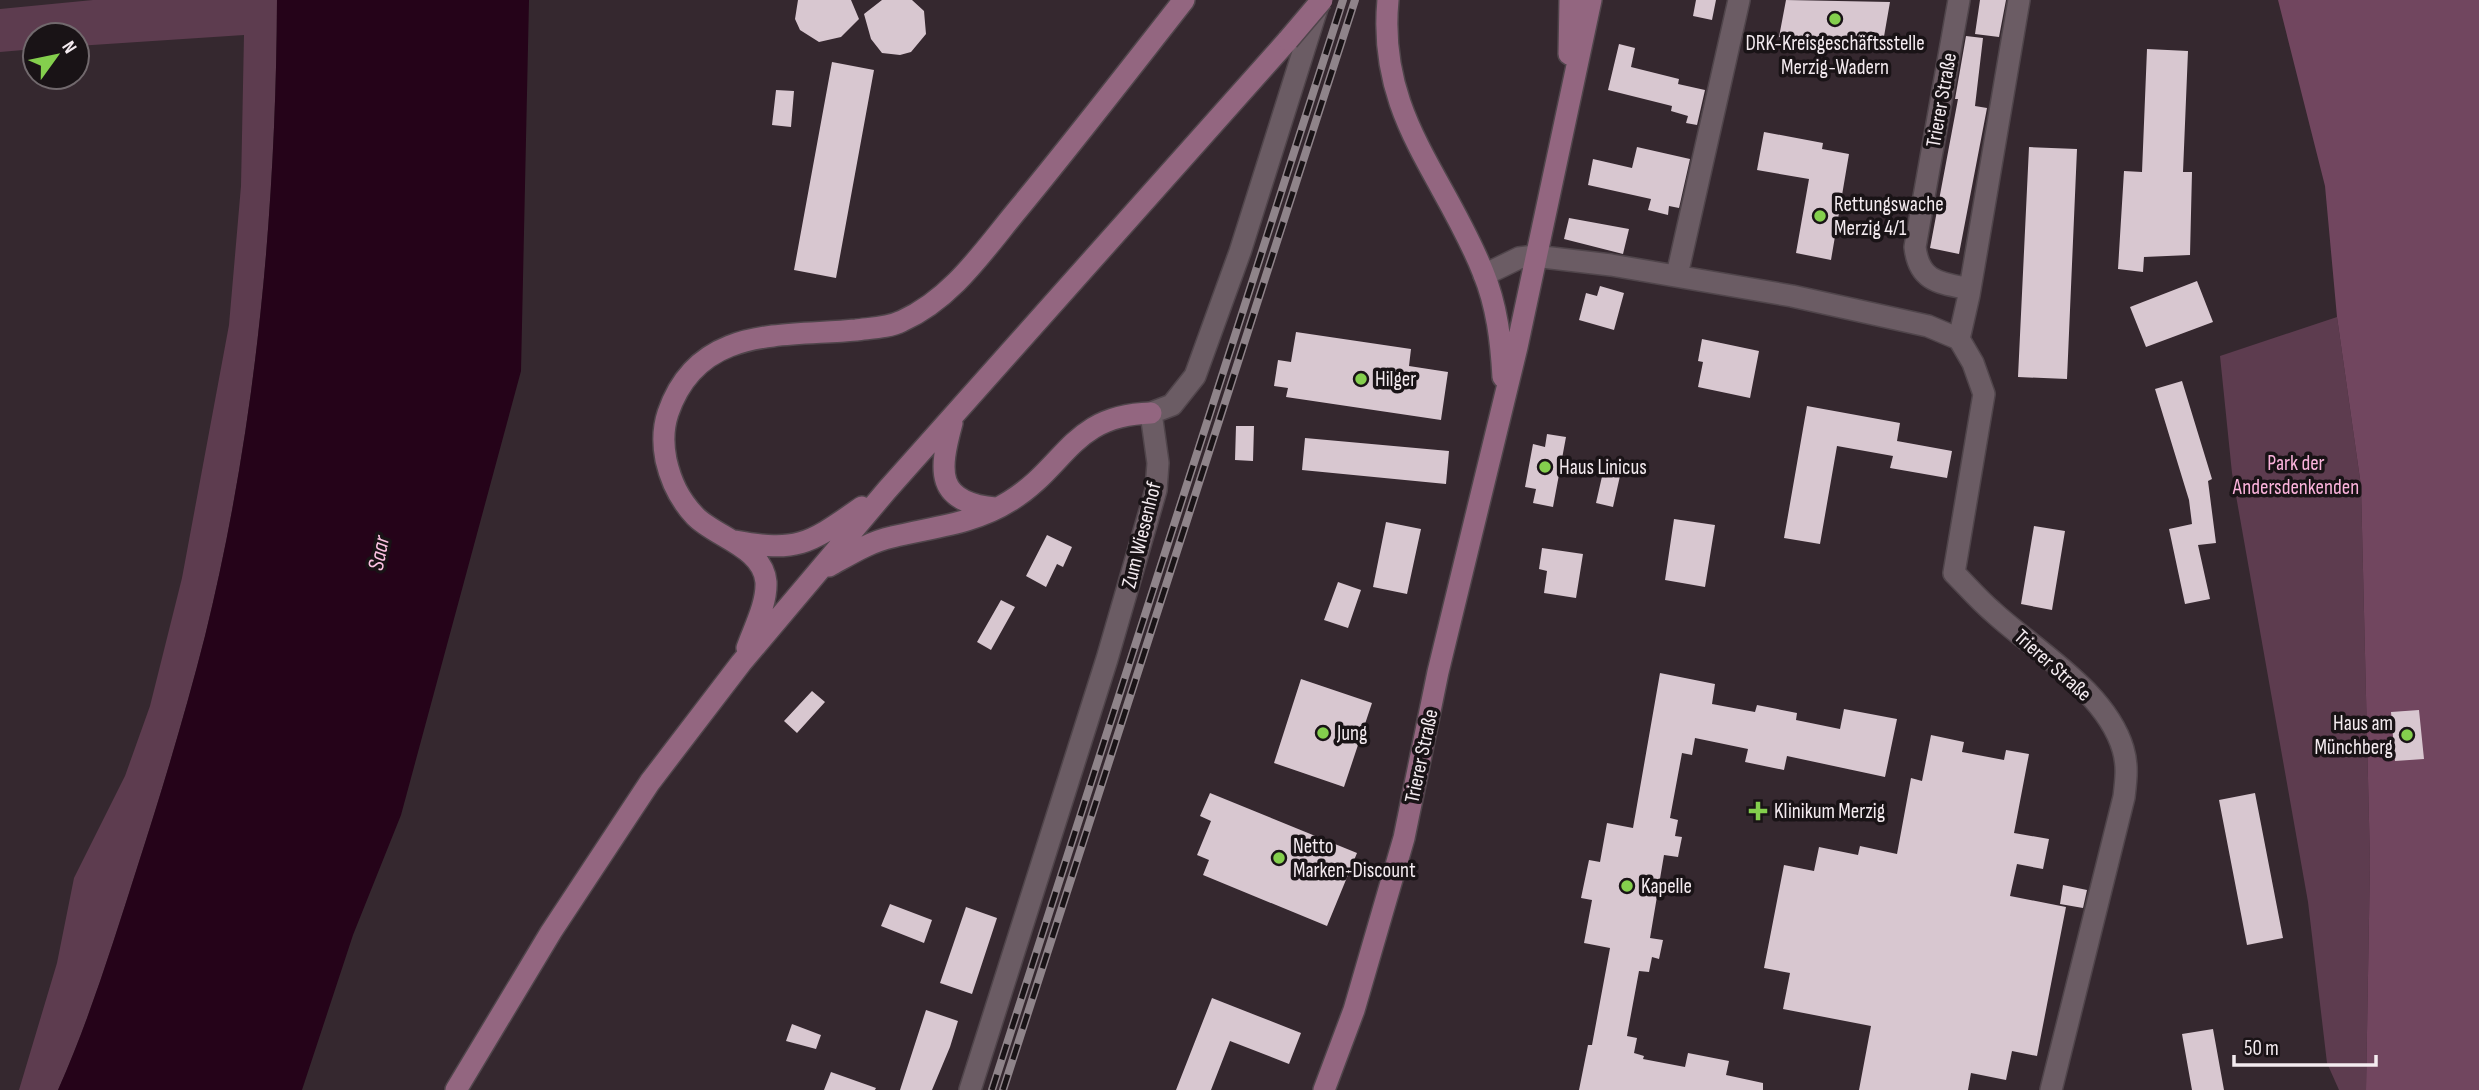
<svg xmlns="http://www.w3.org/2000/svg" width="2479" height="1090" font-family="'Sofia Sans Condensed',sans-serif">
  <rect width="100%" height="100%" fill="#35282f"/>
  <path fill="#5d3c4f" d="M 93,0 L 277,0 C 276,212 256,429 205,636 C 185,714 162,791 137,868 C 113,943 90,1018 58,1090 L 19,1090 L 57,963 L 74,878 L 125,776 L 150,706 L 182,578 L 229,325 L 241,186 L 244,35 L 77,46 L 77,35 L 35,35 L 35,49 L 0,52 L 0,9 Z
    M 2337,317 L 2361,486 L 2370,862 L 2366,1090 L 2339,1090 L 2327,1063 L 2308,902 L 2232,473 L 2220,356 Z"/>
  <path fill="#71465f" d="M 2278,0 L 2479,0 L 2479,1090 L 2366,1090 L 2370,862 L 2361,486 L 2337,317 L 2325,186 Z"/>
  <path fill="#250319" d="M 277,0 L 529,0 L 521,371 L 401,815 L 353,935 L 302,1090 L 58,1090 C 90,1018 113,943 137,868 C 162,791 185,714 205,636 C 256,429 276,212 277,0 Z"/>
  <path fill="#d8c7d0" d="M 798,0 L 851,0 L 859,19 L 841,37 L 819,42 L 800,30 L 795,19 Z
    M 882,0 L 912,0 L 924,11 L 926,34 L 911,52 L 900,55 L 882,53 L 871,39 L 864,14 Z
    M 1696,0 L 1716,0 L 1712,20 L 1693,16 Z
    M 1786,0 L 1890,2 L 1882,48 L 1832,40 L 1831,46 L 1779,37 Z
    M 1980,0 L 2006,0 L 1999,37 L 1975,34 Z
    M 1966,36 L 1983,38 L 1975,106 L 1987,108 L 1959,254 L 1930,248 L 1958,99 L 1955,99 Z
    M 1619,44 L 1635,48 L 1631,67 L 1679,79 L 1678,84 L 1705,90 L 1697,125 L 1686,123 L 1688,116 L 1671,111 L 1672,106 L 1608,90 Z
    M 2147,49 L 2188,51 L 2183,172 L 2192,172 L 2190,255 L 2144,257 L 2143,272 L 2118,269 L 2124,171 L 2142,172 Z
    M 832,62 L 874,70 L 836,278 L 794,270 Z
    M 776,90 L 794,91 L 791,127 L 772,125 Z
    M 1764,132 L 1823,143 L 1822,149 L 1849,154 L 1831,260 L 1796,253 L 1809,179 L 1757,170 Z
    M 1637,147 L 1690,159 L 1679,208 L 1669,206 L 1668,215 L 1648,210 L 1651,199 L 1588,185 L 1593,159 L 1632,168 Z
    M 2029,147 L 2077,149 L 2067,379 L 2018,377 Z
    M 1569,218 L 1629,229 L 1623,254 L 1564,239 Z
    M 2197,281 L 2213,322 L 2146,347 L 2130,307 Z
    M 1600,286 L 1624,293 L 1614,330 L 1579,320 L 1586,293 L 1597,296 Z
    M 1296,332 L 1411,349 L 1409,366 L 1448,372 L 1441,420 L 1286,397 L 1288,388 L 1274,386 L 1278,360 L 1291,362 Z
    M 1702,339 L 1759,351 L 1750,398 L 1698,387 L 1703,362 L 1698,361 Z
    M 2182,381 L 2212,479 L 2208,481 L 2216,543 L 2198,545 L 2210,599 L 2185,604 L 2169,529 L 2192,524 L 2189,500 L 2155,389 Z
    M 1807,406 L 1900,423 L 1897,441 L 1952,451 L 1947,478 L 1890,468 L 1893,456 L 1837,446 L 1820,544 L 1784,538 Z
    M 1236,426 L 1254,426 L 1253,461 L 1235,460 Z
    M 1547,434 L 1566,437 L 1553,507 L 1533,503 L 1536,489 L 1525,487 L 1533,444 L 1545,447 Z
    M 1305,438 L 1449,451 L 1446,484 L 1302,470 Z
    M 1603,472 L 1620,476 L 1613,507 L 1596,503 Z
    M 1674,519 L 1715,525 L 1705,587 L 1665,580 Z
    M 1386,522 L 1421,529 L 1407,594 L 1373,587 Z
    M 2034,526 L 2065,531 L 2052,610 L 2021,604 Z
    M 1047,535 L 1072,547 L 1063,567 L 1057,564 L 1046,587 L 1026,576 Z
    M 1542,548 L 1583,554 L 1576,598 L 1544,593 L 1547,571 L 1539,569 Z
    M 1338,582 L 1361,590 L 1348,628 L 1324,620 Z
    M 1001,600 L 1015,607 L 991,650 L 977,642 Z
    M 1660,673 L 1715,684 L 1712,704 L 1755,712 L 1757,705 L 1797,713 L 1796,720 L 1840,729 L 1844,709 L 1897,719 L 1885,777 L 1787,756 L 1784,770 L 1745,762 L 1748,749 L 1695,738 L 1692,755 L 1682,753 L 1670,818 L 1678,820 L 1675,836 L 1682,837 L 1678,857 L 1664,855 L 1650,938 L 1663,940 L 1659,959 L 1652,957 L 1649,972 L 1639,971 L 1627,1036 L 1637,1038 L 1634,1053 L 1644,1056 L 1643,1059 L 1685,1067 L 1688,1053 L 1729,1061 L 1726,1075 L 1763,1083 L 1763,1090 L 1579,1090 L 1588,1045 L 1592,1045 L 1610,948 L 1584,943 L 1592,900 L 1581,898 L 1589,860 L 1600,862 L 1607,823 L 1633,828 Z
    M 1301,679 L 1372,703 L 1344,787 L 1274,763 Z
    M 812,691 L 825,702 L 797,733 L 784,721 Z
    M 2419,710 L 2424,759 L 2395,761 L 2391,712 Z
    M 1931,735 L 1964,742 L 1962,752 L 2004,760 L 2006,750 L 2029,754 L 2014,833 L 2049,839 L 2043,869 L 2017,864 L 2010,896 L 2066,907 L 2037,1056 L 2012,1051 L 2006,1080 L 1971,1073 L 1968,1090 L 1859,1090 L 1871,1026 L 1783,1009 L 1790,973 L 1764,968 L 1784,865 L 1814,871 L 1819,847 L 1858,855 L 1860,846 L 1897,854 L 1911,778 L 1922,781 Z
    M 1210,793 L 1357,853 L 1327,926 L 1203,875 L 1209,860 L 1197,855 L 1211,821 L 1200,816 Z
    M 2255,793 L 2283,938 L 2247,945 L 2219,800 Z
    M 2063,885 L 2087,890 L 2083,908 L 2060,904 Z
    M 890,904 L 932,920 L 924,943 L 881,926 Z
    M 966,907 L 997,918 L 972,994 L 940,983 Z
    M 1212,998 L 1301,1033 L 1289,1064 L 1230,1041 L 1211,1090 L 1176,1090 Z
    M 926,1010 L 958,1021 L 950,1047 L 932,1090 L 900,1090 Z
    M 792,1024 L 821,1035 L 816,1049 L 786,1041 Z
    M 2213,1029 L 2224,1090 L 2192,1090 L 2182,1034 Z
    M 831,1072 L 876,1088 L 875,1090 L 824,1090 Z"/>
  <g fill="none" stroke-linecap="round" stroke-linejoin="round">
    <defs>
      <path id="street" d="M 1959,0 L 1915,247 C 1919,282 1940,283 1970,289
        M 1484,275 L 1519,258 L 1534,256 L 1611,265 L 1792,296 L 1928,326 L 1959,339 L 1973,363 L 1984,394 L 1954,573 C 1967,586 1979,600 1992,611 C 2034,650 2106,691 2123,749 C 2128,766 2126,780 2124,797 L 2051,1090
        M 1677,275 L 1739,0
        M 1959,339 L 1969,295 L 2019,0
        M 970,1090 L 1107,659 L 1156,490 L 1158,463 L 1151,413 L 1172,405 L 1195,376 L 1240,252 L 1319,2"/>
      <path id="secondary" d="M 1388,0 C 1377,115 1444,174 1483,272 C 1497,306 1501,341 1503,377
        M 1569,54 L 1570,0
        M 952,423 C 939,471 935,502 995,508
        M 735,541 C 799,553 810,543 862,507
        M 829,566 C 849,555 869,542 892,537 C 932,527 974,524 1010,501 C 1067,466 1071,415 1151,413
        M 747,648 C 754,628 767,604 766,582 C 763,547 715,537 695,516 C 679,499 671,482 666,460 C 663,445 663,428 668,413 C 698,325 781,337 856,330 C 871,328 888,328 902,321 C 953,298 984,250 1019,208 C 1075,140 1129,70 1184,0
        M 456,1090 L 551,932 L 650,782 L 741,663 L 887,490 L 1288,40
        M 1324,1090 L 1354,1010 L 1404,838 L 1438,672 L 1517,347 L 1591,0"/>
    </defs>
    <use href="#street" stroke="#50454b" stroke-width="24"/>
    <use href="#secondary" stroke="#50454b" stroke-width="24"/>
    <use href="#street" stroke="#6b5c64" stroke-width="21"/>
    <use href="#secondary" stroke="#936680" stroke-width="21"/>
    <defs>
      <path id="rail" d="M 992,1090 L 1343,0
        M 1003,1090 L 1355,0"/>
    </defs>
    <use href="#rail" stroke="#8f848a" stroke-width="8"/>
    <use href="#rail" stroke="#191316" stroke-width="5" stroke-dasharray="16" stroke-linecap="butt"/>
    <defs>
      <path id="secondary-bridge" d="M 1288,40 L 1322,0"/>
    </defs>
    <use href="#secondary-bridge" stroke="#50454b" stroke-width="24" stroke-linecap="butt"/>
    <use href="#secondary-bridge" stroke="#936680" stroke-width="21"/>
  </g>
  <g fill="#84cf4d" stroke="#191316" stroke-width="2.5">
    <circle cx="1835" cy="19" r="7"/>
    <circle cx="1820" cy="216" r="7"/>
    <circle cx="1361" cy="379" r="7"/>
    <circle cx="1545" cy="467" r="7"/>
    <circle cx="1323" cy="733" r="7"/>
    <circle cx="2407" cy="735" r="7"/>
    <path d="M1754.5 800.5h7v7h7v7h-7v7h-7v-7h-7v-7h7z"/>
    <circle cx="1279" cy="858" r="7"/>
    <circle cx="1627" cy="886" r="7"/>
  </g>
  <g text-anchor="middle" stroke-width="7" stroke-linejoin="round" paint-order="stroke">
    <g font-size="21" fill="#f4ebf0" stroke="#191316" text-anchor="start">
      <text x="1835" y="50" text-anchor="middle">DRK-Kreisgeschäftsstelle<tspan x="1835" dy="24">Merzig-Wadern</tspan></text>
      <text x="1834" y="211">Rettungswache<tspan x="1834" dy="24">Merzig 4/1</tspan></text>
      <text x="1375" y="386">Hilger</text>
      <text x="1559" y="474">Haus Linicus</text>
      <text x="2393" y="730" text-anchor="end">Haus am<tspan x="2393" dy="24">Münchberg</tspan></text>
      <text x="1337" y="740">Jung</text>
      <text x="1774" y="818">Klinikum Merzig</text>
      <text x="1293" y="853">Netto<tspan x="1293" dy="24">Marken-Discount</tspan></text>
      <text x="1641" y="893">Kapelle</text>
    </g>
    <g font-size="21" fill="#f4ebf0" stroke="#191316">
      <text transform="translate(1941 100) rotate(-80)" y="7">Trierer Straße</text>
      <text transform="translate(1141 535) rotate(-76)" y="7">Zum Wiesenhof</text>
      <text transform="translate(2053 665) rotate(42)" y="7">Trierer Straße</text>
      <text transform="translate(1421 756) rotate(-78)" y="7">Trierer Straße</text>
    </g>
    <g font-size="21" fill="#fbb3dc" stroke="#191316">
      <text x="2296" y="470">Park der<tspan x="2296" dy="24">Andersdenkenden</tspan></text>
    </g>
    <g font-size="23" font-style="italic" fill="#fcc2e2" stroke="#191316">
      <text transform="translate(378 553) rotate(-79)" y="8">Saar</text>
    </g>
  </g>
  <g transform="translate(56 56) rotate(57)"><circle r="33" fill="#191316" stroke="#71696d" stroke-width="2"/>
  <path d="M0-5L12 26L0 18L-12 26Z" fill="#84cf4d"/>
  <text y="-10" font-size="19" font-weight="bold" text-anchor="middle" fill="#f4ebf0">N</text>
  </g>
  <path d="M2234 1055v10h142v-10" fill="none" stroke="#f4ebf0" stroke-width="3.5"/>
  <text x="2244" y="1055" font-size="21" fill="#f4ebf0" stroke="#191316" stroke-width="5" paint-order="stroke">50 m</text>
</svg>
